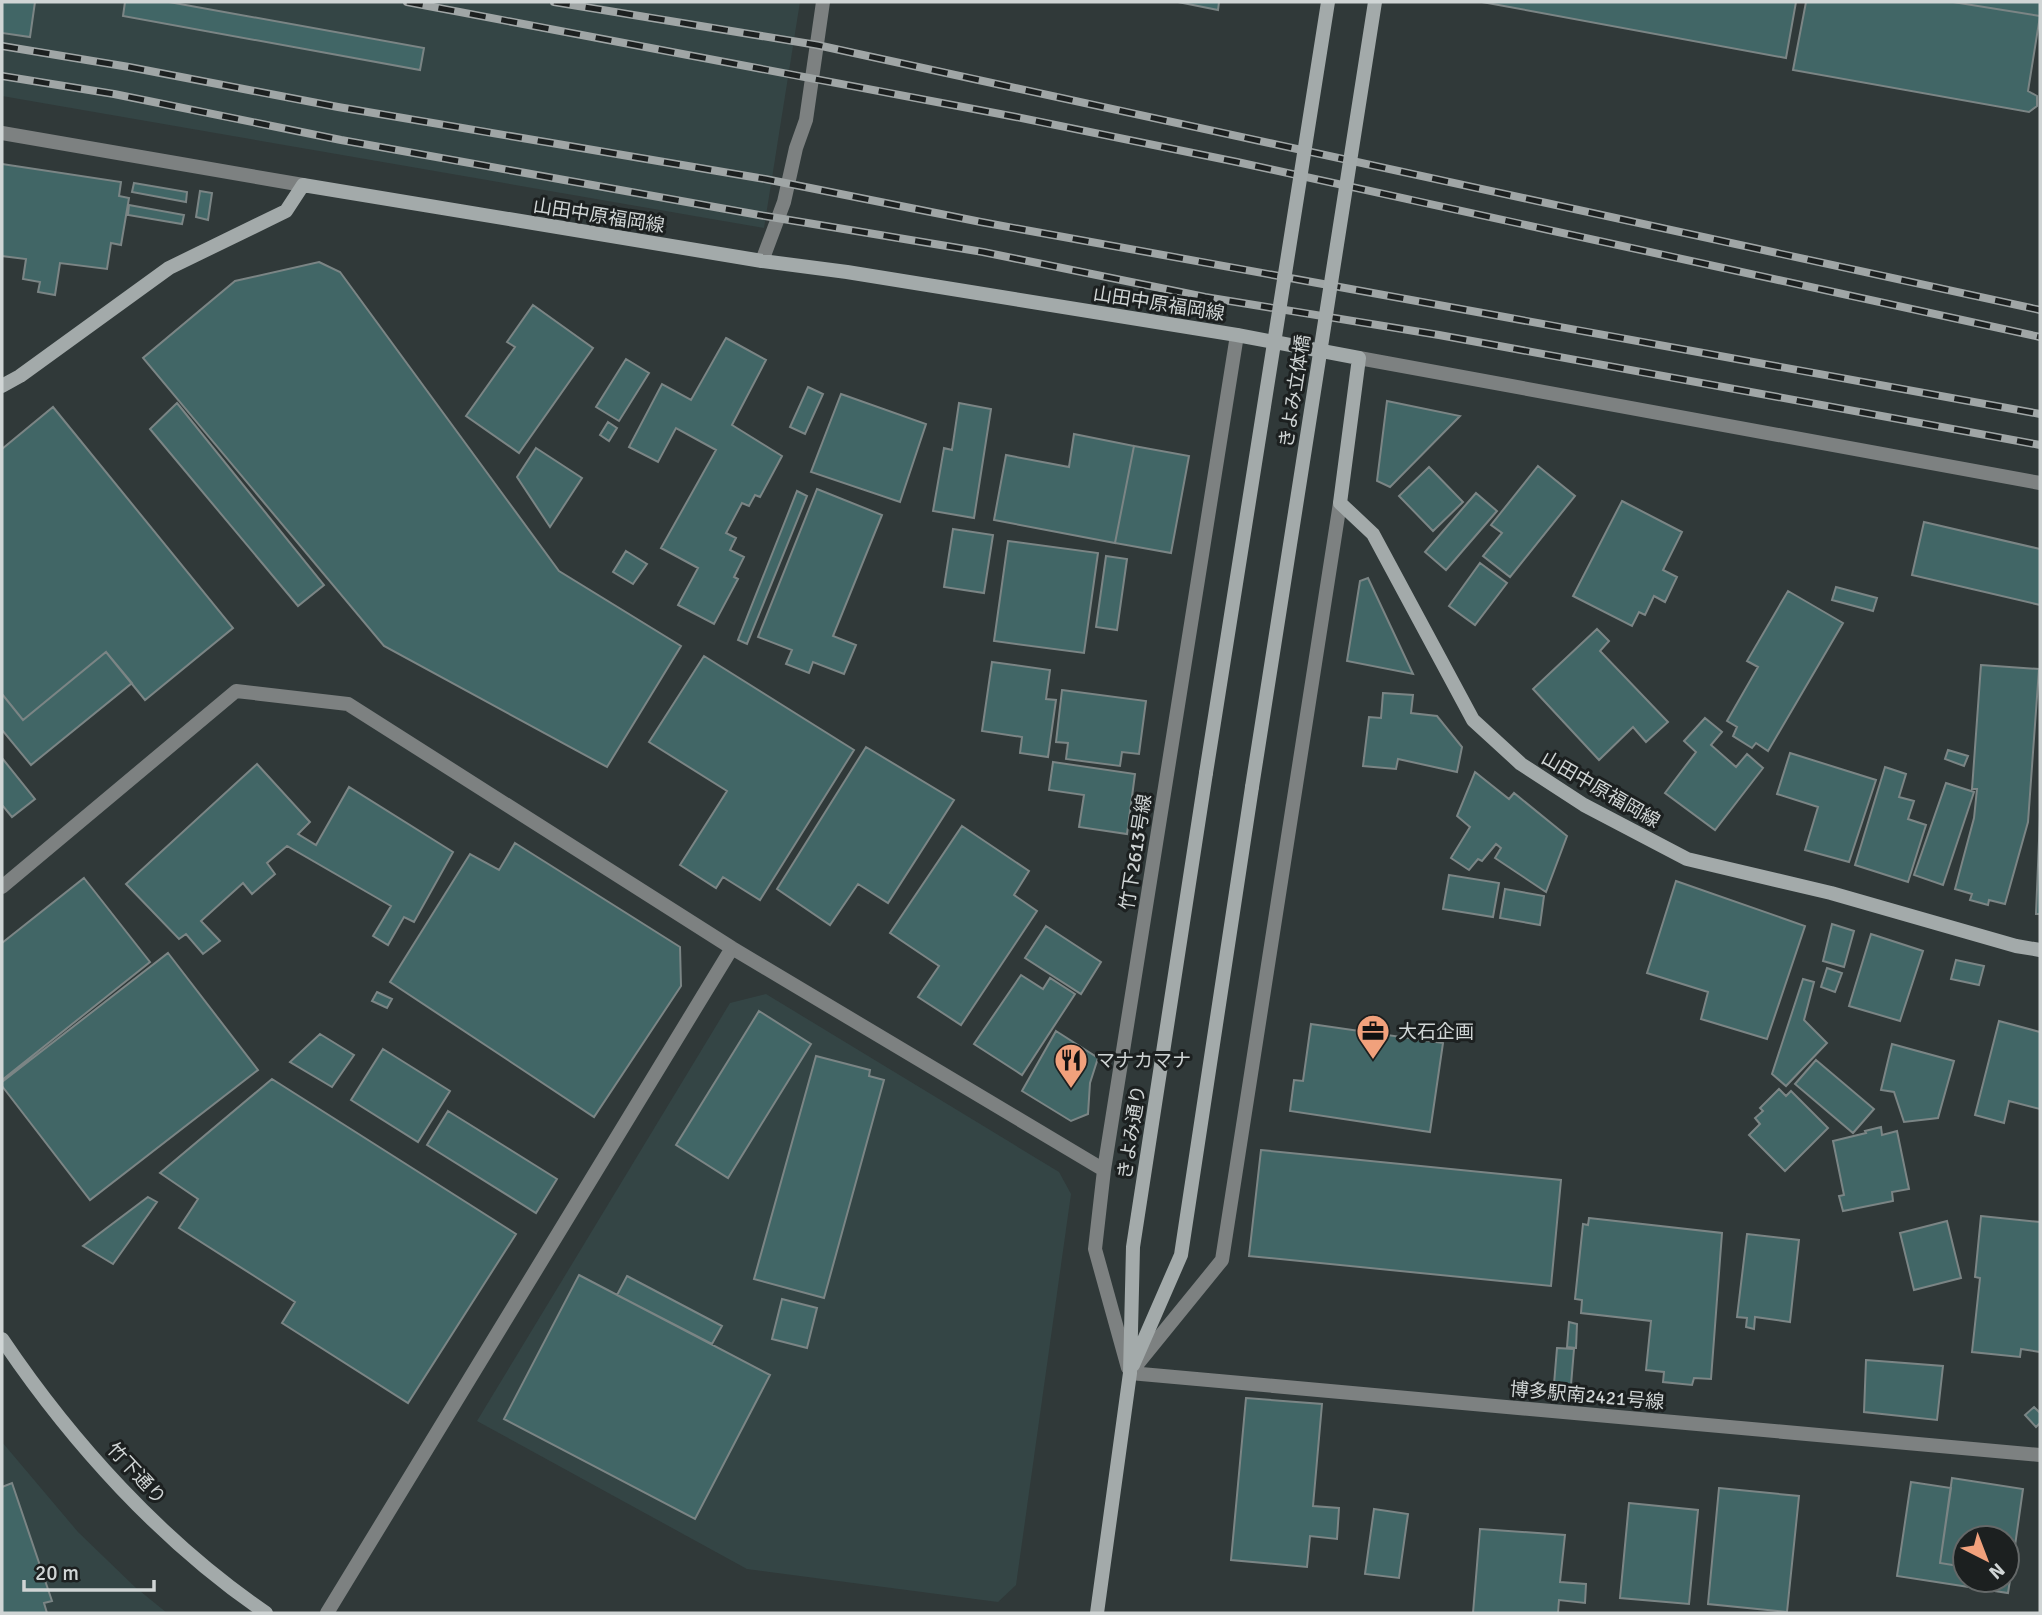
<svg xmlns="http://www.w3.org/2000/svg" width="2042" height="1615" font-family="Signika,'Noto Sans JP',sans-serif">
  <rect width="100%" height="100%" fill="#303939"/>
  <path fill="#344545" d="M 2,2 L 800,2 L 764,228 L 2,96 Z
    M 766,994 L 1059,1172 L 1071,1194 L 1016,1585 L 998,1602 L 747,1569 L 477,1421 L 730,1003 Z
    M 2,1442 L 78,1532 L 135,1587 L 167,1613 L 2,1613 Z"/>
  <path fill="#416666" stroke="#7b8585" stroke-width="2" d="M 2,2 L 35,2 L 30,37 L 2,33 Z
    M 125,2 L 169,2 L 424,48 L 420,70 L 123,16 Z
    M 1178,2 L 1219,2 L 1218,10 Z
    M 1482,2 L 1796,2 L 1786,58 Z
    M 1806,2 L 1953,2 L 2040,16 L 2028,91 L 2037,96 L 2037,106 L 2029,112 L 1793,70 Z
    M 1953,2 L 2040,2 L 2040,16 Z
    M 2,164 L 121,182 L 119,196 L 129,198 L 121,245 L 111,243 L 107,269 L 60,263 L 55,295 L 38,292 L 40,282 L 23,279 L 26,259 L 2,256 Z
    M 134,183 L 187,192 L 186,202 L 132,192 Z
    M 200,191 L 212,193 L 208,220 L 196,217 Z
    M 129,205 L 184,215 L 182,224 L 128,215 Z
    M 319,262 L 340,272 L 559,571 L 681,646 L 607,767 L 384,646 L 143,358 L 235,281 Z
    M 533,305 L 593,348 L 519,453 L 466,416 L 515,347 L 507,342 Z
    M 726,338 L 766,360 L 732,425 L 782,456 L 760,497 L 755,495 L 749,506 L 742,503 L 726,533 L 736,538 L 730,550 L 744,557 L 734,577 L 738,579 L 714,624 L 678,605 L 698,568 L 661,548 L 716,450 L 676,428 L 658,462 L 629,447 L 662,384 L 691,400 Z
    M 626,359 L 649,373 L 619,421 L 596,407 Z
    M 808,387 L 823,394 L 805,434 L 790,427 Z
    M 841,394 L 926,424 L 900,502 L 811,472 Z
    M 1387,401 L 1460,416 L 1390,487 L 1377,481 Z
    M 177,403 L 324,585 L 298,606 L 150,429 Z
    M 959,403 L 991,409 L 974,518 L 933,511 L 944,448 L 952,450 Z
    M 53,407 L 233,628 L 145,700 L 106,652 L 23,720 L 2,694 L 2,449 Z
    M 608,422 L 617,428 L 609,441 L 600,435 Z
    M 1074,434 L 1134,446 L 1115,543 L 994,520 L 1006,455 L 1069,467 Z
    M 1134,446 L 1189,456 L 1171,553 L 1115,543 Z
    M 536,448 L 582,478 L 550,527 L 517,477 Z
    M 1538,466 L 1575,496 L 1510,577 L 1483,556 L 1502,533 L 1491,525 Z
    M 1429,467 L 1463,502 L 1433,531 L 1399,496 Z
    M 817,489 L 882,515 L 833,636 L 856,645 L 844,674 L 813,662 L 809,673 L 786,664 L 792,650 L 758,637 Z
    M 797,491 L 807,496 L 747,644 L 738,640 Z
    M 1476,493 L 1497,511 L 1446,570 L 1425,552 Z
    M 1622,501 L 1682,532 L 1663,570 L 1677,577 L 1665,602 L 1654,596 L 1645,615 L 1639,612 L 1632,626 L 1573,596 Z
    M 1924,522 L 2040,549 L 2040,605 L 1912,575 Z
    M 953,529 L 993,535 L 984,593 L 944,587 Z
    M 1008,541 L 1098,553 L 1084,653 L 994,641 Z
    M 626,551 L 647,564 L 633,584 L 613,572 Z
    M 1106,556 L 1127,559 L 1117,630 L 1096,627 Z
    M 1480,563 L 1507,583 L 1475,625 L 1449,606 Z
    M 1368,578 L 1413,674 L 1347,661 L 1360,581 Z
    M 1836,587 L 1877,598 L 1873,611 L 1832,600 Z
    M 1788,591 L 1843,623 L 1768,751 L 1756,743 L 1752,748 L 1733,736 L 1737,727 L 1727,721 L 1758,667 L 1747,661 Z
    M 1597,629 L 1609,641 L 1600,651 L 1668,722 L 1646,742 L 1633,727 L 1599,760 L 1533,689 Z
    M 106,652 L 132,683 L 31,765 L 2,730 L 2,694 L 23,720 Z
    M 704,656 L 854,750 L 760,900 L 723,877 L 716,888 L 680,865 L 727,791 L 649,742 Z
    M 992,662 L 1050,670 L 1046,699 L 1056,700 L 1048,757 L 1020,753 L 1022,737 L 982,731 Z
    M 1981,665 L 2039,669 L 2028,822 L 2005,904 L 1989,900 L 1988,905 L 1970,900 L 1972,894 L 1955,889 L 1974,818 L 1977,789 L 1972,789 Z
    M 1062,690 L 1146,701 L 1139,754 L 1122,752 L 1120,766 L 1066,759 L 1068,743 L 1056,742 Z
    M 1383,693 L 1413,695 L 1411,713 L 1437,716 L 1462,747 L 1457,772 L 1398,759 L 1396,769 L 1363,766 L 1369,717 L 1381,718 Z
    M 1705,718 L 1722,732 L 1711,745 L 1736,767 L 1747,754 L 1763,768 L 1715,830 L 1665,793 L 1696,752 L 1684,741 Z
    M 866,747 L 954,800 L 888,903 L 858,884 L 830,925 L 777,889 Z
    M 1948,750 L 1968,756 L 1964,766 L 1945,759 Z
    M 1790,753 L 1876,780 L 1849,862 L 1805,850 L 1818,807 L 1777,794 Z
    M 2,758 L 35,799 L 12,817 L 2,805 Z
    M 1053,762 L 1135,774 L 1127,834 L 1079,827 L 1084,795 L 1049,790 Z
    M 257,764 L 310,822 L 298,834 L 316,845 L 349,787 L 453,852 L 414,922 L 404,917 L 388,945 L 373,936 L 391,906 L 287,846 L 267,863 L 275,874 L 252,894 L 243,883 L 201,921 L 220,941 L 203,954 L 186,934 L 179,939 L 126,884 Z
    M 1885,767 L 1906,774 L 1899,797 L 1914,801 L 1908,819 L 1926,825 L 1908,882 L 1855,865 Z
    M 1475,772 L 1509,799 L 1514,793 L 1567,836 L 1546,892 L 1495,858 L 1501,848 L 1496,844 L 1482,861 L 1478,859 L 1469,870 L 1451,858 L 1470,827 L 1457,816 Z
    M 1946,783 L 1974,792 L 1943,885 L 1914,875 Z
    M 2040,816 L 2040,914 L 2036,914 Z
    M 962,826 L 1029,871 L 1014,895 L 1037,911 L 961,1025 L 918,997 L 939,966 L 890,933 Z
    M 515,843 L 680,947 L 681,986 L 594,1117 L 390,982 L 470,854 L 499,870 Z
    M 1449,875 L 1499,883 L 1493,917 L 1443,909 Z
    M 84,878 L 150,962 L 2,1080 L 2,943 Z
    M 1676,881 L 1805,926 L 1767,1039 L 1701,1019 L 1708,992 L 1647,973 Z
    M 1505,889 L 1544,896 L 1540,925 L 1500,918 Z
    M 1832,924 L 1854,931 L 1844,967 L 1823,961 Z
    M 1046,926 L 1101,962 L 1081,994 L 1025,958 Z
    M 1871,934 L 1923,951 L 1900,1021 L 1849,1006 Z
    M 168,953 L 258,1070 L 90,1200 L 2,1086 L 2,1082 Z
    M 1956,960 L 1984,966 L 1979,985 L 1951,979 Z
    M 1827,968 L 1842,973 L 1835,992 L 1821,987 Z
    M 1021,975 L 1043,989 L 1050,978 L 1075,994 L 1022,1075 L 974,1044 Z
    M 1803,979 L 1814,982 L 1804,1020 L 1827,1043 L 1786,1086 L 1772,1074 Z
    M 377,992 L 392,999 L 387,1008 L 372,1001 Z
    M 759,1011 L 811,1044 L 728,1178 L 676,1145 Z
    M 1999,1021 L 2040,1032 L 2040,1109 L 2009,1101 L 2004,1123 L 1975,1115 Z
    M 1311,1024 L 1443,1043 L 1430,1132 L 1290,1111 L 1294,1080 L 1303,1081 Z
    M 1056,1031 L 1098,1058 L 1090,1083 L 1088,1114 L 1071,1121 L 1022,1091 Z
    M 320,1034 L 354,1055 L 332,1087 L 290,1062 Z
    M 1892,1044 L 1954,1061 L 1938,1118 L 1904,1122 L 1894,1092 L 1881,1090 Z
    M 383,1049 L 450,1091 L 418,1142 L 351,1100 Z
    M 816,1056 L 870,1070 L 869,1076 L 884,1080 L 824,1298 L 754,1279 Z
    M 1816,1060 L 1874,1109 L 1853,1133 L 1795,1084 Z
    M 272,1079 L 516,1234 L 408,1403 L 282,1323 L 295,1302 L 179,1228 L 198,1199 L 160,1173 Z
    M 1779,1089 L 1786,1096 L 1791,1091 L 1828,1128 L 1785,1171 L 1749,1135 L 1760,1124 L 1755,1118 L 1763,1111 L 1760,1108 Z
    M 448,1111 L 557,1179 L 536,1213 L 427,1145 Z
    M 1881,1127 L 1882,1135 L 1897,1131 L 1909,1189 L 1892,1192 L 1893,1201 L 1843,1211 L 1839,1196 L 1844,1195 L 1833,1141 L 1866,1133 L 1865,1131 Z
    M 1261,1150 L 1561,1180 L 1551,1286 L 1249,1256 Z
    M 148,1197 L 157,1202 L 113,1264 L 83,1246 Z
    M 1981,1216 L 2040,1222 L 2040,1352 L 2021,1349 L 2020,1357 L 1972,1352 L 1980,1278 L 1975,1277 Z
    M 1589,1218 L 1722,1233 L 1711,1379 L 1694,1378 L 1692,1385 L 1663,1382 L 1664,1372 L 1646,1370 L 1651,1321 L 1581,1313 L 1582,1300 L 1575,1299 L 1583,1224 L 1588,1225 Z
    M 1947,1221 L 1961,1278 L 1914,1290 L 1900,1233 Z
    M 1747,1234 L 1799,1240 L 1790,1322 L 1755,1317 L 1754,1329 L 1746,1327 L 1747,1318 L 1737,1317 Z
    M 579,1275 L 770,1375 L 695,1519 L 504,1419 Z
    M 627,1276 L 722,1326 L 712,1344 L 617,1295 Z
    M 782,1299 L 817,1308 L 807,1348 L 772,1339 Z
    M 1569,1322 L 1577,1324 L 1576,1348 L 1567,1347 Z
    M 1557,1348 L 1574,1349 L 1571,1385 L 1554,1384 Z
    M 1866,1360 L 1943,1366 L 1937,1420 L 1864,1412 Z
    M 1246,1398 L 1322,1404 L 1313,1506 L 1339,1508 L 1337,1539 L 1310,1536 L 1307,1567 L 1231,1560 Z
    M 2034,1407 L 2040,1413 L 2040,1423 L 2036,1427 L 2025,1415 Z
    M 1952,1478 L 2023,1489 L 2011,1574 L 2007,1574 L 2007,1538 L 1965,1538 L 1965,1567 L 1940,1563 Z
    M 1911,1482 L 1951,1488 L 1940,1563 L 1965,1567 L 1965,1580 L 2007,1580 L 2007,1574 L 2011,1574 L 2008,1593 L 1897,1576 Z
    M 12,1483 L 52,1601 L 44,1603 L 47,1613 L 2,1613 L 2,1487 Z
    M 1719,1488 L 1799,1496 L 1787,1612 L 1708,1604 Z
    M 1629,1503 L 1698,1510 L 1689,1604 L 1620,1598 Z
    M 1374,1509 L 1408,1514 L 1399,1578 L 1365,1574 Z
    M 1480,1529 L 1565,1535 L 1560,1582 L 1586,1584 L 1585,1603 L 1559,1600 L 1558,1613 L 1473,1613 Z"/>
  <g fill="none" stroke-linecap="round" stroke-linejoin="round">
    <path stroke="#7d8181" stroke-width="14" d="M 2,133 L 303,185
      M 762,261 L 784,202 L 796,148 L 806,120 L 823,2
      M 1359,358 L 2040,483
      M 2,887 L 236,691 L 348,704 L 732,948 L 1104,1170
      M 1135,1367 L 1222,1260 L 1340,503
      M 1128,1368 L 1095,1249 L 1104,1170 L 1237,335
      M 1130,1373 L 2040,1455
      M 327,1613 L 732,948"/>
    <path stroke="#a3aaaa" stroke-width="14" d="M 2,386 L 20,376 L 169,268 L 286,211 L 303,185 L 762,261 L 847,272 L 1237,335 L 1359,358 L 1340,503 L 1373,534 L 1473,720 L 1521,764 L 1584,805 L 1687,859 L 1831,893 L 2016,946 L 2040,950
      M 2,1339 C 72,1443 162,1542 266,1613
      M 1133,1365 L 1181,1255 L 1252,787
      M 1097,1613 L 1130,1373 L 1133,1247 L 1206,773"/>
    <defs>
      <path id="rail" d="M 407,2 L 1016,117 L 1237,162 L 2040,337
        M 554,2 L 817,45 L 2040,310
        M 2,46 L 129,67 L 338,107 L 765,179 L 981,222 L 2040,414
        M 2,76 L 114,94 L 341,140 L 765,216 L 983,252 L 1205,297 L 1439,335 L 2040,445"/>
    </defs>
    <use href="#rail" stroke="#a0a6a6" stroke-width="8"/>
    <use href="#rail" stroke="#1c2020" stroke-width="5" stroke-dasharray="16" stroke-linecap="butt"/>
    <path stroke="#a3aaaa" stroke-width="14" d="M 1206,773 L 1328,2
      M 1252,787 L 1375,2"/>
  </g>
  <defs>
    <symbol id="office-pin" viewBox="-11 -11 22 30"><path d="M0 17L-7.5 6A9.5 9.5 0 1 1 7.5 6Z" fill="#f1a17c" stroke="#1c2020"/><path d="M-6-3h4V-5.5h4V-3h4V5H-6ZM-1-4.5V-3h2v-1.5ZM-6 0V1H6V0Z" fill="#111"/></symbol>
    <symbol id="restaurant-pin" viewBox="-11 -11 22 30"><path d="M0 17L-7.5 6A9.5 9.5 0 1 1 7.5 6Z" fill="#f1a17c" stroke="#1c2020"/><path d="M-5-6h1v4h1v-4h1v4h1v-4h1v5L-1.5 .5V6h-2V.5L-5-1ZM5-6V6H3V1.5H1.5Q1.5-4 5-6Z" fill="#111"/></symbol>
  </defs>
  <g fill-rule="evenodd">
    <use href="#office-pin" x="1354" y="1012" width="38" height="52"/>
    <use href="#restaurant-pin" x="1052" y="1041" width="38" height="52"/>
  </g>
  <g text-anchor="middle" stroke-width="6" stroke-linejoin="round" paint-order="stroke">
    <g font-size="19" fill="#d0d5d5" stroke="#1c2020">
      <text transform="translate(599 215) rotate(9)" y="7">山田中原福岡線</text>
      <text transform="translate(1159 303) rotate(9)" y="7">山田中原福岡線</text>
      <text transform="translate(1294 391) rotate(-81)" y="7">きよみ立体橋</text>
      <text transform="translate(1601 789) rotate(30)" y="7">山田中原福岡線</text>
      <text transform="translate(1135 852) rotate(-81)" y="7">竹下2613号線</text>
      <text transform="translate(1131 1132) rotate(-81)" y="7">きよみ通り</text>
      <text transform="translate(1587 1395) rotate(5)" y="7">博多駅南2421号線</text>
      <text transform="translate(137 1473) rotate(47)" y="7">竹下通り</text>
    </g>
    <g font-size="19" fill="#d0d5d5" stroke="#1c2020" text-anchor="start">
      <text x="1398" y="1038">大石企画</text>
      <text x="1096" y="1067">マナカマナ</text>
    </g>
  </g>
  <rect width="2042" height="1615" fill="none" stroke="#d0d5d5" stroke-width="7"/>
  <g transform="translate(1986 1559) rotate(138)"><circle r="33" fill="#1c2020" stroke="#646868" stroke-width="2"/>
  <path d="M0-5L12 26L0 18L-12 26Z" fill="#f1a17c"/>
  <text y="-10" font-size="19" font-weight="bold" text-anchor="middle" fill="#d0d5d5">N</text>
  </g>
  <path d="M24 1580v10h130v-10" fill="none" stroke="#d0d5d5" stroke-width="3.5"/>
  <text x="35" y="1580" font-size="21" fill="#d0d5d5" stroke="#1c2020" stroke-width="5" paint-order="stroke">20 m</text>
</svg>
